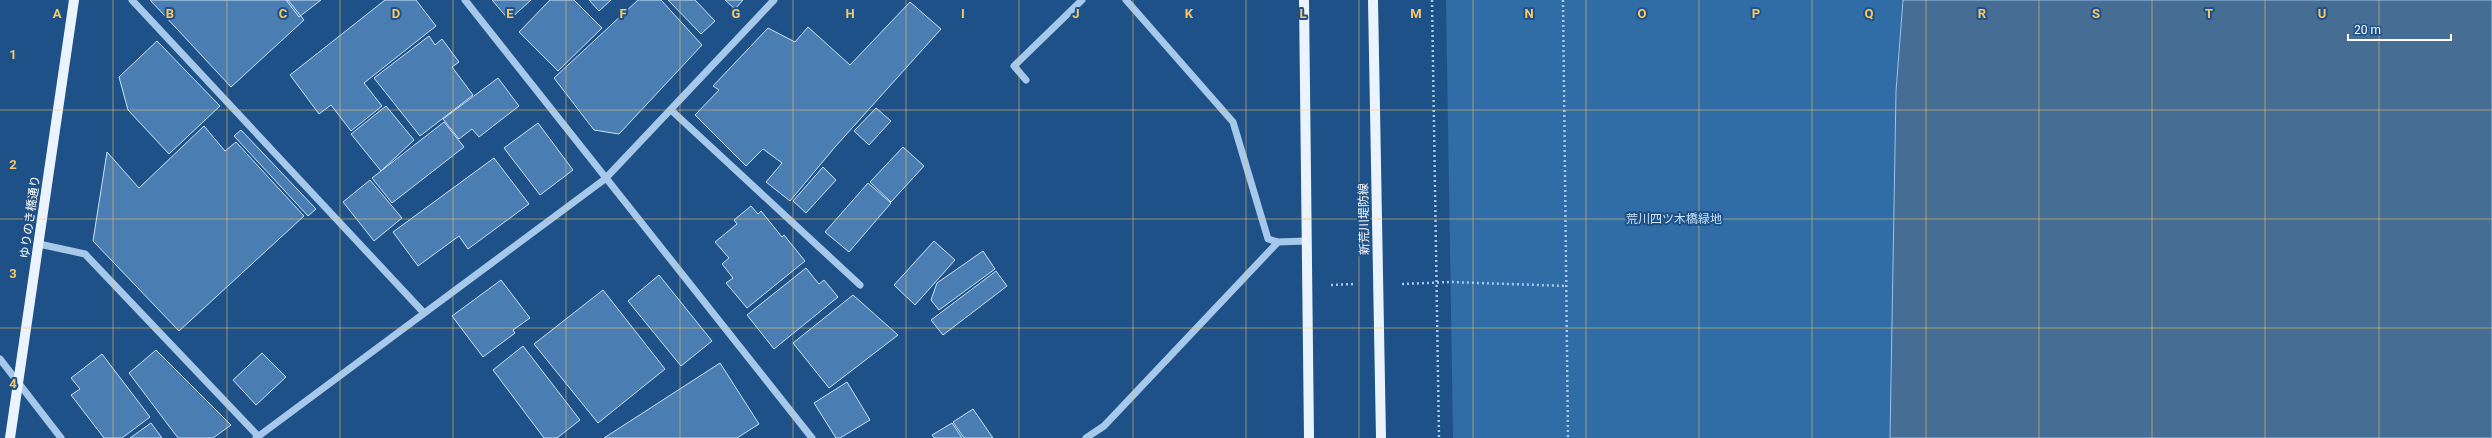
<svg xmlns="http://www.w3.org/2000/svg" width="2492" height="438" font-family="Roboto,'Noto Sans JP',sans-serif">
  <rect width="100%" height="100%" fill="#1d5187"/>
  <path fill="#306ca5" d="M 1446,0 L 1903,0 L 1896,91 L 1890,438 L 1453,438 Z"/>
  <path fill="#466d94" stroke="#99c5ed" d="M 1903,0 L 2492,0 L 2492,438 L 1890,438 L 1896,91 Z"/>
  <path fill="#4a7eb2" stroke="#cbe2f8" d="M 150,0 L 288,0 L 304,20 L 231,87 Z
    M 286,0 L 321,0 L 299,17 Z
    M 385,0 L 416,0 L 436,26 L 364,83 L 382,106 L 351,131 L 331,105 L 319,114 L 290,75 Z
    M 492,0 L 531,0 L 509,20 Z
    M 550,0 L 574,0 L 602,28 L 558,71 L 519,32 Z
    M 589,0 L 611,0 L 599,11 Z
    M 638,0 L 661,0 L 702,45 L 619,134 L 594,130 L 554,78 Z
    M 668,0 L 695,0 L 715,21 L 701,34 Z
    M 725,0 L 743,0 L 735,9 Z
    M 910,2 L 941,29 L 835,147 L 790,201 L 766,182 L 782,163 L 763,149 L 746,166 L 695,115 L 719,90 L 713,86 L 768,28 L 795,42 L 808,27 L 850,65 Z
    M 429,36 L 435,45 L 442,39 L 459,62 L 452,67 L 473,95 L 420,136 L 374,78 Z
    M 157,41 L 220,106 L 169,154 L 128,110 L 119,77 Z
    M 498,78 L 519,106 L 479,137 L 472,129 L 459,139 L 443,119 Z
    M 386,106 L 414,140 L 381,171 L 351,134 Z
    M 876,108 L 891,121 L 869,145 L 854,131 Z
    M 444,122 L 464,147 L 392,203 L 372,178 Z
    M 538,123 L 573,170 L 540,195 L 504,148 Z
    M 204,126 L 225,151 L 236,142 L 304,216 L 179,331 L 93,241 L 107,152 L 139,188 Z
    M 241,130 L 316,209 L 308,216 L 234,136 Z
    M 903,147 L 924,166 L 891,202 L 870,182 Z
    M 494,158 L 529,204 L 468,249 L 459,236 L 418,266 L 393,232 Z
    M 823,167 L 836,180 L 806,213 L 793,201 Z
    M 370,180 L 402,218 L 374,241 L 343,202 Z
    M 868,183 L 891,203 L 849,252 L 825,232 Z
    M 751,206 L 758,214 L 761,211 L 782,237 L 784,235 L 805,261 L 747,308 L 726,283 L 733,278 L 722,264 L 729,258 L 715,242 L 737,224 L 734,220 Z
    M 934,241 L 955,260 L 915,305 L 894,285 Z
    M 983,251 L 995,269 L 939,310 L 931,300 L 937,283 Z
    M 806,268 L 819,284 L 824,280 L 838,297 L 774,349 L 747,315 Z
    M 996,271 L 1007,286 L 943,335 L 931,320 Z
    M 659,275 L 712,341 L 681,366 L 628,301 Z
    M 501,280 L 530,318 L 513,330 L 515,333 L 483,357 L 452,316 Z
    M 603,290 L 665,369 L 598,423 L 534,344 Z
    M 853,295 L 898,335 L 829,388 L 793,343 Z
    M 523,346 L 580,420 L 557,438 L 544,438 L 493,370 Z
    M 156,350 L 231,425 L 213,438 L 178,438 L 129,373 Z
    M 262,353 L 286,377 L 256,405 L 233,380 Z
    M 102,354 L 150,417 L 122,438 L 104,438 L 71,395 L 80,389 L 71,378 Z
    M 720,363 L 759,424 L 737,438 L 604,438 Z
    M 847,382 L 870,420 L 840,438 L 836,438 L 814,403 Z
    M 973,409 L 993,438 L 964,438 L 953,422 Z
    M 151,423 L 162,438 L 130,438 Z
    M 952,423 L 962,438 L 934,438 L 932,435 Z"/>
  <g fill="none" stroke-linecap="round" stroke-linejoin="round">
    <path stroke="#a6c9eb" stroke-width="2.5" stroke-dasharray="2 3" stroke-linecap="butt" d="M 1432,0 L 1439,438
      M 1563,0 L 1568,438
      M 1402,284 L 1451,282 L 1567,286
      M 1331,285 L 1354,284"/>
    <path stroke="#a6c9eb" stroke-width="7" d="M 132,0 L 424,313
      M 465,0 L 812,438
      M 1126,0 L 1233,122 L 1268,239 L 1278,242 L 1306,241
      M 1026,80 L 1014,66 L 1082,0
      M 671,110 L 860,285
      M 39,244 L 85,254 L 258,436
      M 0,359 L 61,438
      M 256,438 L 605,179 L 774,0
      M 1086,438 L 1104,426 L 1278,242"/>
    <path stroke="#ebf3ff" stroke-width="10" d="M 1304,0 L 1309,438
      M 1373,0 L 1381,438
      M 10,438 L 74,0"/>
  </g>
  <path fill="none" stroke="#fbc764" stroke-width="1" stroke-opacity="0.55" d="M 113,0 L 113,438M 227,0 L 227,438M 340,0 L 340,438M 453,0 L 453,438M 566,0 L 566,438M 680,0 L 680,438M 793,0 L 793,438M 906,0 L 906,438M 1019,0 L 1019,438M 1133,0 L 1133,438M 1246,0 L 1246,438M 1359,0 L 1359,438M 1473,0 L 1473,438M 1586,0 L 1586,438M 1699,0 L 1699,438M 1812,0 L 1812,438M 1926,0 L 1926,438M 2039,0 L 2039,438M 2152,0 L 2152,438M 2265,0 L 2265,438M 2379,0 L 2379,438M 0,110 L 2492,110M 0,219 L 2492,219M 0,328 L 2492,328"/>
  <g text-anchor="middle" stroke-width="4" stroke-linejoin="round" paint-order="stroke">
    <g font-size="12" fill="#fff" stroke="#1d5187">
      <text transform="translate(30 217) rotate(-82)" y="4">ゆりのき橋通り</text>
      <text transform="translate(1364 219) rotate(-91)" y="4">新荒川堤防線</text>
    </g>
    <g font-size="12" fill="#cbe2f8" stroke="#1d5187">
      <text x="1674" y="223">荒川四ツ木橋緑地</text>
    </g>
  </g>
  <g font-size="13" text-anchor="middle" font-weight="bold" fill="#fbc764" stroke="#1d5187" stroke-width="4" stroke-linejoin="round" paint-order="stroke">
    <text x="57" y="18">A</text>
    <text x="170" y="18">B</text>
    <text x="283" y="18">C</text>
    <text x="396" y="18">D</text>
    <text x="510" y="18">E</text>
    <text x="623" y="18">F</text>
    <text x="736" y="18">G</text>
    <text x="850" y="18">H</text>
    <text x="963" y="18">I</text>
    <text x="1076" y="18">J</text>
    <text x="1189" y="18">K</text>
    <text x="1303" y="18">L</text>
    <text x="1416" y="18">M</text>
    <text x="1529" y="18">N</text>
    <text x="1642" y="18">O</text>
    <text x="1756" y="18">P</text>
    <text x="1869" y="18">Q</text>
    <text x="1982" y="18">R</text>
    <text x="2096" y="18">S</text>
    <text x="2209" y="18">T</text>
    <text x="2322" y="18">U</text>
    <text x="13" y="59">1</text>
    <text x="13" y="169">2</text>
    <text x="13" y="278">3</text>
    <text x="13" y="388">4</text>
  </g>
  <path d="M2348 34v6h103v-6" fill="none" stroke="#ffffff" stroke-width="2"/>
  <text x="2354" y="34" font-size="12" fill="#ffffff" stroke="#1d5187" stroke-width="3" paint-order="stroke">20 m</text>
</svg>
